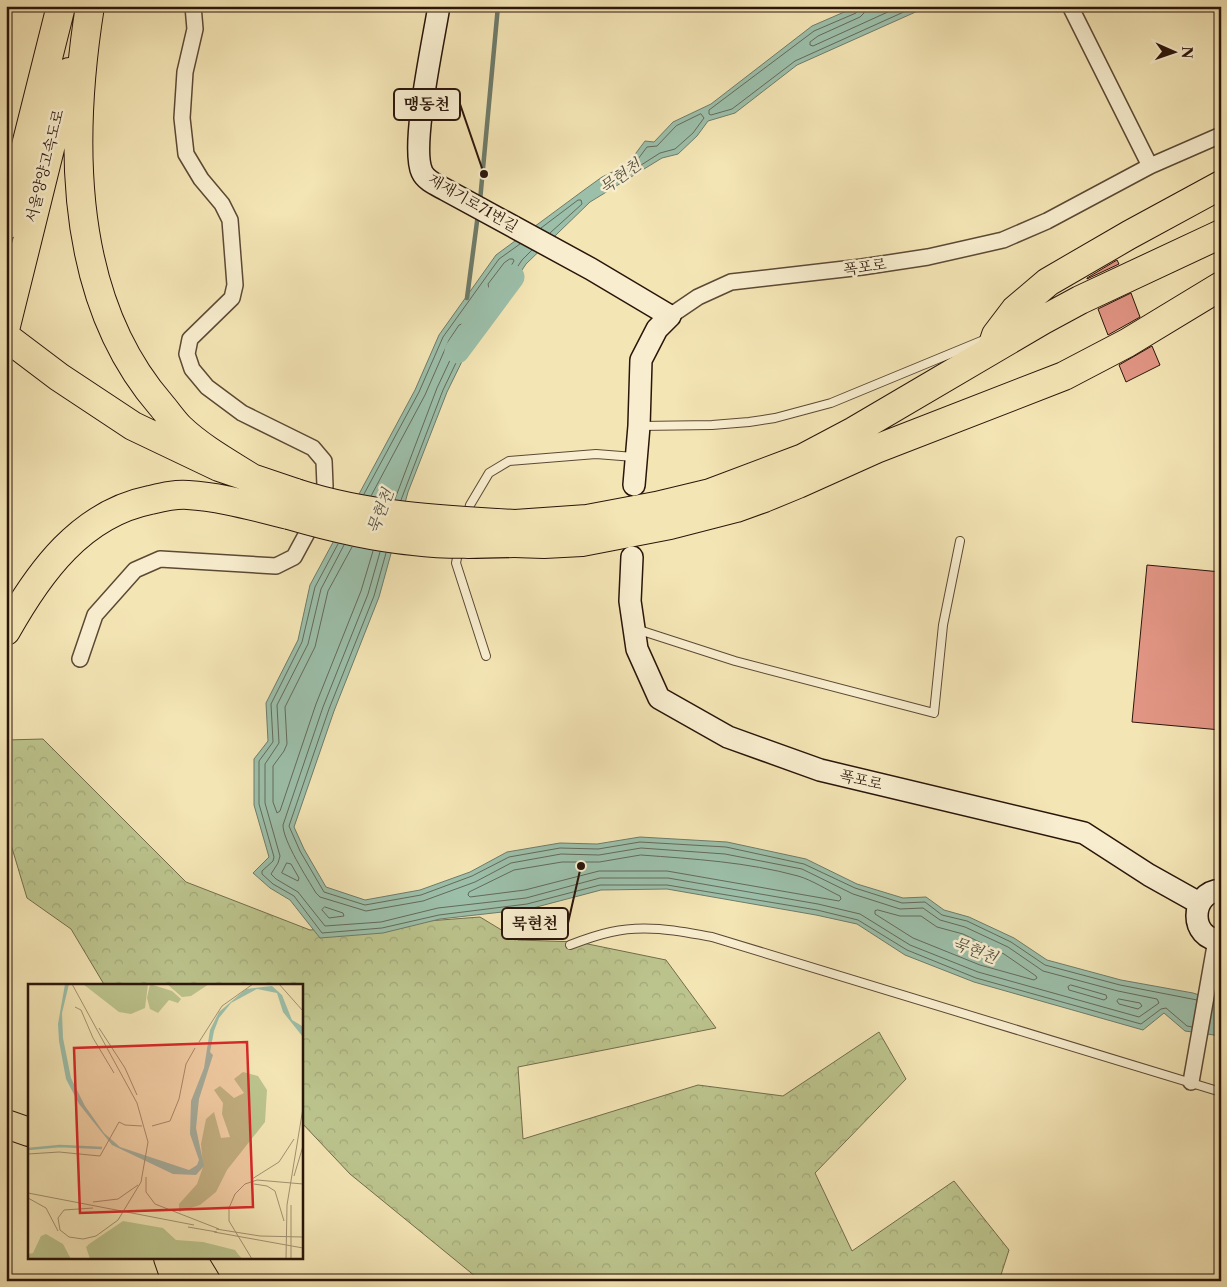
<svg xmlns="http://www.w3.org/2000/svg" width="1227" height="1287" font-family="'Libre Caslon Text','Noto Serif KR',serif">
  <defs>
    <pattern id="forest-crowns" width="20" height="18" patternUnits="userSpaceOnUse" patternTransform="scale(1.25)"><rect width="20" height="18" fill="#bcc48d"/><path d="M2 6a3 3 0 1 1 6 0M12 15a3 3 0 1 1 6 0" fill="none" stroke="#a2a878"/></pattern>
  </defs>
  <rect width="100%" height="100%" fill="#f4e5b5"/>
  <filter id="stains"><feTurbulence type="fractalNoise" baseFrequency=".004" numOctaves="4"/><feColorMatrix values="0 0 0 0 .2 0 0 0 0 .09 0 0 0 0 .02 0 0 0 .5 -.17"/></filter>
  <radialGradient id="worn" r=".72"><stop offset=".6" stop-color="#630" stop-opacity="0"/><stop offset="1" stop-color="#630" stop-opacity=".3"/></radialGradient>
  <path fill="url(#forest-crowns)" stroke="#736c4c" d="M 43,739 L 186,882 L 310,930 L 480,917 L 518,940 L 578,942 L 666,960 L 716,1028 L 518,1067 L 523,1139 L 698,1085 L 783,1096 L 879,1032 L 906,1079 L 815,1173 L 852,1251 L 954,1181 L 1009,1250 L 999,1281 L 481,1281 L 350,1174 L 301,1122 L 301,986 L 105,986 L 71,929 L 27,898 L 6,828 L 6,740 Z"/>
  <path fill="#9cbfaa" stroke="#6e7b6a" d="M 858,6 L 929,6 L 797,65 L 735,113 L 708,121 L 697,136 L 678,154 L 662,158 L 590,202 L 526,264 L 514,282 L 479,316 L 470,345 L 447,392 L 408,492 L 379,597 L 334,711 L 294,827 L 304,849 L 326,887 L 365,900 L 420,890 L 470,872 L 507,852 L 560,843 L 597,844 L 640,837 L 727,842 L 806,859 L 857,884 L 903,898 L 926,897 L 944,910 L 969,917 L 1014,938 L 1047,960 L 1121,980 L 1193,993 L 1221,1002 L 1221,1036 L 1185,1031 L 1164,1013 L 1143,1030 L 974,982 L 905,955 L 857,924 L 816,915 L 667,889 L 601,890 L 529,909 L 440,919 L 383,933 L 320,938 L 290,900 L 270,888 L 253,873 L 269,857 L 254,805 L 254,759 L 268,741 L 266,703 L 298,640 L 310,585 L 415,390 L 439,335 L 496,255 L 584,190 L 602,177 L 627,165 L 645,141 L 654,142 L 673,122 L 711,104 L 812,26 Z"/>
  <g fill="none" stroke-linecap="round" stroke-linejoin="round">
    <path stroke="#636a5a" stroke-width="1" d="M 858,6 L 856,13 L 814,31 L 709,110 L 709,114 L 711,115 L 732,109 L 795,61 L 917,6
      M 865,6 L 864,13 L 860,17 L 818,36 L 810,42 L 810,45 L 813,46 L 901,6
      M 701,114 L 704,118 L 693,133 L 675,149 L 660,153 L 638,167 L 635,166 L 635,163 L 647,147 L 657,146 L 676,126 Z
      M 541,228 L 578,200 L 581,200 L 582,204 L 550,233
      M 510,259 L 513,259 L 514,261 L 506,274 L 492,288 L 489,288 L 488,284 L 504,263 Z
      M 364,494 L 419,392 L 443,337 L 499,259 L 520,244
      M 371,496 L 425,395 L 449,340 L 459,325 L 462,324 L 464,327 L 459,341 L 437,388 L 395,499
      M 401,500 L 443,390 L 465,344 L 474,314 L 510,278 L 522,260 L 532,250
      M 338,544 L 315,587 L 302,642 L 271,704 L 273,742 L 259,761 L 259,804 L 274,857 L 273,861 L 262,871 L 262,874 L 273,884 L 294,896 L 322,933 L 382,928 L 439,915 L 527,904 L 600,885 L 667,885 L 817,910 L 858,920 L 907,950 L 976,978 L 1141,1024 L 1161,1009 L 1166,1008 L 1187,1026 L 1192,1027
      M 344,545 L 321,589 L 308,644 L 277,705 L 279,743 L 265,764 L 265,803 L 280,856 L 278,863 L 271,874 L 276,879 L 298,892 L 325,926 L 381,922 L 438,908 L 526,898 L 600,878 L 668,878 L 818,904 L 860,914 L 910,945 L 978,972 L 1139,1017 L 1159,1003 L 1157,999 L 1118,991 L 1043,971 L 1008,947 L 965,927 L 940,920 L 923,908 L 900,909 L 853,894 L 802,869 L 725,854 L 641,848 L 599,855 L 561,854 L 511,863 L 475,882 L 423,901 L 366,911 L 320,897 L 316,893 C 307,878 283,841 283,825 L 323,707 L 368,594 L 380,552
      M 352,547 L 328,591 L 315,647 L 285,707 L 287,744 L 284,751 L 273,766 L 273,802 L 277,813 L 280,811 L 316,704 L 361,591 L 373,551
      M 386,553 L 374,596 L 329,709 L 289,826 L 300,851 L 324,892 L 365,905 L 421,895 L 472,876 L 509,857 L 560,848 L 598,849 L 640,842 L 726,847 L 804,864 L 855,888 L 902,903 L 925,902 L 942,915 L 967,921 L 1011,942 L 1045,965 L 1120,985 L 1197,1000
      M 641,855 C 694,859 747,862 798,876 C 812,880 827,890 840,896 L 841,899 L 839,901 L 667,871 L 599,871 L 525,890 L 470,897 L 468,895 L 469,892 L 514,870 L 562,862 L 599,862 Z
      M 287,863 L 291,864 L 299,878 L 298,881 L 282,873 Z
      M 325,907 L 343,913 L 344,916 L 329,918 L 322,910 Z
      M 878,910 L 900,916 L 921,916 L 937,927 L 963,934 L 1004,954 L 1036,976 L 1037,978 L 1034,980 L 980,965 L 913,938 L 875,914 L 875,911 Z
      M 1071,985 L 1106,995 L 1107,998 L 1104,1000 L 1069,990 L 1068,987 Z
      M 1119,999 L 1140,1003 L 1142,1006 L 1138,1009 L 1119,1004 L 1117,1001 Z"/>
    <path stroke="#6e7b6a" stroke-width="4.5" d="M 480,201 L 498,6
      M 467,298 L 478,214"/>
    <path stroke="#9cbfaa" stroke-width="25" d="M 457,351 L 512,277"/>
  </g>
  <path fill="#e29584" stroke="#2a150a" d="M 1117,260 L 1119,264 L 1087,279 L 1087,278 Z
    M 1131,293 L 1140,317 L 1108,335 L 1098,309 Z
    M 1152,346 L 1160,365 L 1126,382 L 1119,365 Z
    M 1147,565 L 1221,572 L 1221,730 L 1132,722 Z"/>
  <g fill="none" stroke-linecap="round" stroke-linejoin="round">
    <defs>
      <path id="lane" d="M 640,426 L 712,425 L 749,422 L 775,418 L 831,403 L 986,339
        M 467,517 L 470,505 L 489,473 L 509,461 L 596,454 L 634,457
        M 459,548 L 456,563 L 486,656
        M 636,629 L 735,661 L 934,713 L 943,625 L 960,541
        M 570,945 C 583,940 597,935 611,932 C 645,924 679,931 712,937 L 1221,1092"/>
      <path id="street" d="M 1070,6 L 1150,166
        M 670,316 L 698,297 L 731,282 L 862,267 L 928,257 L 1003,240 L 1047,221 L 1150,166 L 1221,135
        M 80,659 L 95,615 L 135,570 L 160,559 L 276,566 L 294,557 L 307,533 L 325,486 L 324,461 L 313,448 L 242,413 L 207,387 L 192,369 L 187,354 L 190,339 L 232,298 L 235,285 L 230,220 L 222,204 L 201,179 L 186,154 L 182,118 L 185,72 L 195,29 L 193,6
        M 1191,1082 L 1216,940"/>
      <path id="secondary" d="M 439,6 C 434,38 410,147 422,172 C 426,181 437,185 446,190 L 591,269 L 670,316 L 657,329 L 641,360 L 639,426 L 634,485
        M 632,557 L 630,601 L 637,649 L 659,698 L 728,737 L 820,770 L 1084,833 L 1149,875 L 1199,903
        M 1221,890 C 1189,892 1189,940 1221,940"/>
      <path id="highway" d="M 90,6 C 69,138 68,298 161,405 C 167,412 173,421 180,428 C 202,449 230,464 255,480
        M 6,225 L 61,6
        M 6,326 L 69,72
        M 6,337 L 59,377 L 133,426 L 219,467 L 296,493
        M 991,350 L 996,335 L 1015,310 L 1048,282 L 1129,235 L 1221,185
        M 515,524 L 587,519 L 656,506 L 710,493 L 803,458 L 854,431 L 1043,320 L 1080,300 L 1221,234
        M 514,543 L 544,544 L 582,542 L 670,525 L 736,508 L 764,498 L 798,484 L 876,449 L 1064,376 L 1127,343 L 1221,286
        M 6,631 C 39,572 81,514 150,500 C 163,497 175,494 188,495 C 222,497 255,507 289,515
        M 6,1124 L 29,1132
        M 168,1258 L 176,1281
        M 192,1258 L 206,1281"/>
    </defs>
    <use href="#lane" stroke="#5c4935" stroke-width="10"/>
    <use href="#street" stroke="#5c4935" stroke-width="18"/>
    <use href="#secondary" stroke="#2a150a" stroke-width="24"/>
    <use href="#highway" stroke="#2a150a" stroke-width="30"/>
    <use href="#lane" stroke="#f8eecf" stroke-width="8"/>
    <use href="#street" stroke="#f8eecf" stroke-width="15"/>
    <use href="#secondary" stroke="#f8eecf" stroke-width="21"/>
    <use href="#highway" stroke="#f4e5b5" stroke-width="28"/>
    <defs>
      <path id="highway-bridge" d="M 296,493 C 367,516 441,520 515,524
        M 289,515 C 330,527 371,537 414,541 C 447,545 481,544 514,543"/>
    </defs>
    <use href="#highway-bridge" stroke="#2a150a" stroke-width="30" stroke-linecap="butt"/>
    <use href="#highway-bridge" stroke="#f4e5b5" stroke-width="28"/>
  </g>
  <g text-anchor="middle" stroke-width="5" stroke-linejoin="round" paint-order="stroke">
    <g font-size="15" fill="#2a150a" stroke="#f8eecf">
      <text transform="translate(45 166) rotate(-76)" y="5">서울양양고속도로</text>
      <text transform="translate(473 203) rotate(30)" y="5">재재기로71번길</text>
      <text transform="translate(865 267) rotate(-8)" y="5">폭포로</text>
      <text transform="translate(861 780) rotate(13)" y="5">폭포로</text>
    </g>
    <g font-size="16" font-style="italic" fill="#525042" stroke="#f8eecf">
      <text transform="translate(620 176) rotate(-36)" y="6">묵현천</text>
      <text transform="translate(380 511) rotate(-69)" y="6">묵현천</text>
      <text transform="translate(975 950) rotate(21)" y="6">묵현천</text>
    </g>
  </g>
  <g transform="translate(28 984)">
    <rect width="275" height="275" fill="#f4e5b5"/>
    <path d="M 122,0 L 144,7 L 153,15 L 150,19 L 141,16 L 130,29 L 122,25 L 119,14 ZM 215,88 L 230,92 L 239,106 L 237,138 L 199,186 L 188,208 L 172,221 L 151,228 L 151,220 L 169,200 L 175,183 L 173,160 L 178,135 L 186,128 L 193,154 L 202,153 L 194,130 L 195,119 L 186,106 L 192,102 L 206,114 L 216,109 L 206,95 ZM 95,237 L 135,244 L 148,256 L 175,258 L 207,266 L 214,275 L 62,275 L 58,263 L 61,260 ZM 18,250 L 35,260 L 43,275 L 0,275 L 0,270 L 5,269 L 13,252 Z" fill="#bcc48d"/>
    <path d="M 55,0 L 120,0 L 117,24 L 103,30 L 91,28 ZM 139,0 L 181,0 L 163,12 L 154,13 Z" fill="#bcc48d"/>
    <path d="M 37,0 L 41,0 L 34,29 L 35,54 L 43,94 L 57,122 L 76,149 L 92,163 L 161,186 L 169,181 L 171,176 L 162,150 L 163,117 L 176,84 L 182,46 L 191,28 L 218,5 L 244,2 L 254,11 L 264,36 L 274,42 L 275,53 L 255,28 L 249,9 L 229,5 L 203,19 L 191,34 L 186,47 L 182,68 L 185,71 L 171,115 L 168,144 L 176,182 L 168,191 L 145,190 L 84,161 L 51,120 L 38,95 L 31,57 L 30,40 Z" fill="#9cbfaa"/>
    <path fill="none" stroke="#9cbfaa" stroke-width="2.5" d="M 0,165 L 32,162 L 74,164"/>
    <path fill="none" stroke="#a39271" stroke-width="1" d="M 44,0 L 109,119 L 120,158 L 113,198 L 90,236 L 68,252 L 55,255 L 41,253 L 32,246 L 30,234 L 36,226 L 65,224M 251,0 L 275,27M 47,23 L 53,26 L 65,54 L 86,89M 71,44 L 97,84 L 109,111M 171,58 L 194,22 L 225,0M 124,142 L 142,137 L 151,115 L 158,80 L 167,64M 0,170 L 31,168 L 72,172 L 91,138 L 97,141 L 114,142M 266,192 L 275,162M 118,193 L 118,208 L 127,220 L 191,245M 224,195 L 251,178 L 266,155M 226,200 L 239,202 L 247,207 L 256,237M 0,209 L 166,241M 0,214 L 18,224 L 30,247M 65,218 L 90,215 L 110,201M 263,221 L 263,275M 160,243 L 189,248M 188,245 L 232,252 L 275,253M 186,248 L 275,264M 224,275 L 201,237 L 201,224 L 207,210 L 217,200 L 229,196 L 275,200M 258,275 L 259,221 L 275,124"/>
    <path fill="#d62828" fill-opacity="0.15" stroke="#d62828" stroke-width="2.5" d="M 219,58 L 225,223 L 52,229 L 46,64 Z"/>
    <rect width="275" height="275" fill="none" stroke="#2a150a" stroke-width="2.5"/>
  </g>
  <path fill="none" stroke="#2a150a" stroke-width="2" d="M484 174L460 104M581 866L568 923"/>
  <g fill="#2a150a" stroke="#f8eecf" stroke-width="2">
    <circle cx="484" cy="174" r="5"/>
    <circle cx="581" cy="866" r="5"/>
  </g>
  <g fill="#f8eecf" stroke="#2a150a" stroke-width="2">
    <rect x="394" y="89" width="66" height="31" rx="5"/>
    <rect x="502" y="908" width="66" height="31" rx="5"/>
  </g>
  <g font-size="16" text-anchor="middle" font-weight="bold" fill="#2a150a">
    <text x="427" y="110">맹동천</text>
    <text x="535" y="929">묵현천</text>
  </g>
  <rect width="1227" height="1287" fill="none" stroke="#f4e5b5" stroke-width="25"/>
  <rect x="8" y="8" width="1212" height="1272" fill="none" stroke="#2a150a" stroke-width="2.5"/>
  <rect x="12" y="12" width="1202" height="1262" fill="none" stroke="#2a150a"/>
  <g transform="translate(1174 52) rotate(92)" stroke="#f8eecf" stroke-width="4" paint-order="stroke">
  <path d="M0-4L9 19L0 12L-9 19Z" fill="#2a150a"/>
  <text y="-8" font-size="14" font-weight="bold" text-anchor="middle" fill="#2a150a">N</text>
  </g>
  <rect width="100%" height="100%" filter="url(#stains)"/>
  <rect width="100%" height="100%" fill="url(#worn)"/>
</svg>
